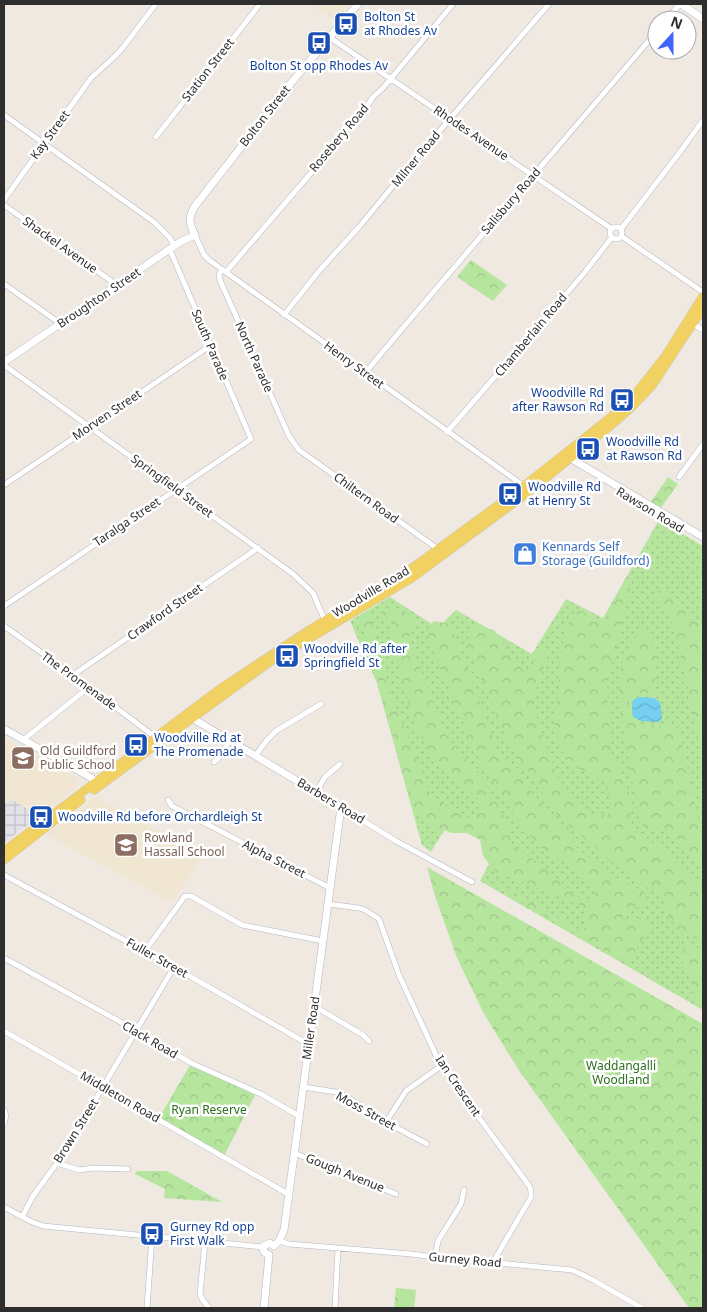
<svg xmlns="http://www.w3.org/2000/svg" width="707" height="1312" font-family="'Noto Sans',sans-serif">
  <defs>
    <pattern id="industrial-grid" width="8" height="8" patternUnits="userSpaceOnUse" patternTransform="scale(1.25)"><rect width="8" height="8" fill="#e3e1e8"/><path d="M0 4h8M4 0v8" fill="none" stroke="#c3c1c7"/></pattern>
    <pattern id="grass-dots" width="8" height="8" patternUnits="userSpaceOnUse" patternTransform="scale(1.25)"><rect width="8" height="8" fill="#b6e59e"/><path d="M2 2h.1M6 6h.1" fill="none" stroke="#9dc588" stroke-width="1.8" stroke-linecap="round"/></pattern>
    <pattern id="forest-crowns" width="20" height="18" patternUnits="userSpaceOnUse" patternTransform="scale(1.25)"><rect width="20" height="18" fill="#b6e59e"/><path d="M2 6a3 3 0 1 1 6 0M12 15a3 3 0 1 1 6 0" fill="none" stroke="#9dc588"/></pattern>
    <pattern id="water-waves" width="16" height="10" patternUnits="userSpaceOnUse" patternTransform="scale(1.25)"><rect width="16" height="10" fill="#75cff0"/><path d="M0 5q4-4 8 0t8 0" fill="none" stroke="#66b2ce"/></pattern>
  </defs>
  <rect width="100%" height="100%" fill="#efe9e1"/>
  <path fill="url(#industrial-grid)" d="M 11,799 L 39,816 L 4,843 L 4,804 Z"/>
  <path fill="#f0e6d1" d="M 313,4 L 349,4 L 335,20 L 312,5 Z
    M 4,738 L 79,779 L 77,787 L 39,816 L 11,799 L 4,804 Z
    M 95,797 L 204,856 L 172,902 L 47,835 Z"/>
  <path fill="url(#grass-dots)" d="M 659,520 L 703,546 L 703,1010 L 480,881 L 489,864 L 481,827 L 455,812 L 431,852 L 422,845 L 377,683 L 350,621 L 390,597 L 438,628 L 456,610 L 532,654 L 566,599 L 603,618 Z"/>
  <path fill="url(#forest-crowns)" d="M 471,260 L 507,285 L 493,301 L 457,277 Z
    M 668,477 L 678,484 L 660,509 L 650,503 Z
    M 625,578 L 632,582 L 607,685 L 611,751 L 632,799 L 631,826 L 677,862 L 703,890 L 703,941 L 679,932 L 666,911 L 662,896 L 628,876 L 557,815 L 506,738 L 466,642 L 474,625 L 494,630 L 527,676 L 540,649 L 549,652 L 532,703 L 558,779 L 592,815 L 608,815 L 612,801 L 606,783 L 566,761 L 554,731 L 565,627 L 580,610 L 599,622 L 608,619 Z
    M 661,587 L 694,615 L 703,635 L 703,783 L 697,729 L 673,624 L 656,596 Z
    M 384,608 L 402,609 L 417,619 L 409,637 L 446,736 L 480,774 L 507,822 L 512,844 L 550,872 L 582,901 L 590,901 L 595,892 L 586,877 L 537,845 L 514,815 L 478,757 L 429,642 L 428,629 L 434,621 L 451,624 L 498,751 L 579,850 L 615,877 L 644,892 L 649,905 L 632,909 L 623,923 L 641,918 L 653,925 L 627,964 L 491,884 L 499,883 L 580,931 L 585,926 L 586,912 L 578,904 L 496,872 L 483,856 L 480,840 L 467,833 L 452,833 L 426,824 L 412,806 L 360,617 L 370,615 L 390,692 L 431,795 L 467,818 L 481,813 L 482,802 L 430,754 L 414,722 L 390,636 L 393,622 L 382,614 Z
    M 640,626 L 657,648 L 654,693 L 636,694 L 629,700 L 630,720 L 642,724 L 679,728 L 703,841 L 703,866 L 667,828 L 649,829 L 640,824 L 619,704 L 621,665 Z
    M 427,867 L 703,1024 L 703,1308 L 689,1308 L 518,1069 L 484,1014 L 457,958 L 435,896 Z
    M 685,937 L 703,953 L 703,1005 L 691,998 L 695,987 L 681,959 Z
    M 190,1065 L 255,1095 L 224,1156 L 159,1118 Z
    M 137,1171 L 167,1171 L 222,1202 L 164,1198 L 165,1189 L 135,1174 Z
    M 396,1288 L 416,1290 L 414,1308 L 394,1308 Z"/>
  <path fill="url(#water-waves)" d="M 642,697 L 654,698 L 660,702 L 662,718 L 659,722 L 641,721 L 633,717 L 632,708 L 633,700 L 637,698 Z"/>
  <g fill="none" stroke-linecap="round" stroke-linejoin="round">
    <defs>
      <path id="street" d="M 666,20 L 680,4
        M 329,37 L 612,229
        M 4,115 L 154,222 L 169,237 L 175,246
        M 156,137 L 260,4
        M 4,200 L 91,78 L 112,59 L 121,50 L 156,4
        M 4,205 L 117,285
        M610 233a6 6 0 1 1 12 0a6 6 0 1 1-12 0Z
        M 621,229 L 680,152 L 703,120
        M 195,235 L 204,255 L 209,260 L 524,486
        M 621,236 L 703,292
        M 222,269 L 219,275 L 220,280 L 289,436 L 299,450 L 438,549
        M 226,272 L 340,139 L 353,121 L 363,112 L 373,97 L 383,88 L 453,4
        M 4,284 L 61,324
        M 284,315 L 319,271 L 359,227 L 411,164 L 549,4
        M 693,324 L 703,330
        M 4,365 L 293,574 L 313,593 L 325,621
        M 365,373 C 461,258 560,145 657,31
        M 447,432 L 526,341 L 585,272 L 612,237
        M 679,477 L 703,444
        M 4,485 L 210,346
        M 4,606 L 251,439 L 170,250
        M 4,626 L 73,675 L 155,737
        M 73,675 L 258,548
        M 23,740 L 88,688
        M 255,756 L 267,740 L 276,731 L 321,704
        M 214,762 C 222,757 225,748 229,741
        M 316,792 L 325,777 L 340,764
        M 168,800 L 172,806 L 330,888
        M 341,807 L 396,841 L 472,882
        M 4,875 L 174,967 L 308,1044
        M 328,904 L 359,908 L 365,910 L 379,919 L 399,975 L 441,1066 L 530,1187 L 531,1192 L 531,1197 L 496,1257 L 496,1262
        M 145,951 L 185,896 L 191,896 L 242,925 L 323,941
        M 4,958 L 137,1031 L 191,1063 L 261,1094 L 299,1116
        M 314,1006 L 363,1035 L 369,1041
        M 4,1031 L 288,1194
        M 303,1087 L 336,1092 L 347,1097 L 386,1122 L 427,1144
        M 4,1110 L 6,1116 L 4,1123
        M 386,1122 L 406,1091 L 441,1066
        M 294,1153 L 396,1194
        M 57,1163 L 79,1170 L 93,1168 L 128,1169
        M 4,1207 L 32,1222 L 43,1226 L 263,1247
        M 22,1217 L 33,1196 L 57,1163 L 104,1085 L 174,967
        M 279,1241 L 289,1244 L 411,1254 L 435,1257 L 572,1270 L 581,1274 L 593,1280 L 642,1308
        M 205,1242 L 200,1294 L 202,1299 L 209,1308
        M 435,1257 L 438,1241 L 461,1204 L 464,1190
        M 147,1308 L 152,1237
        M 335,1308 L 338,1248"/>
      <path id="secondary" d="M 681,4 L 703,19
        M 4,362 L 180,242 L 195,235 C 189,224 188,217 195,206 L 291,83 L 358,4
        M 565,455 L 703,537
        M 193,717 L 197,721 L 341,807 L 284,1230 L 279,1241 L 274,1246
        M 4,729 L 90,777 L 101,785
        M 269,1255 L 264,1252 L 263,1249 L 264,1246 L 270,1243 L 274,1246
        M 264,1308 L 269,1255"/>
      <path id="primary" d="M 94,790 L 271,661 L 412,578 L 526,494 L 608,428 L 632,407 L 652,386 L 703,308
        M 4,851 L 221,688 L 309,630 L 408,571 L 520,489 L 611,417 L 637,392 L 666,355 L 703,296
        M 4,860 L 81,800"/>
    </defs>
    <use href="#street" stroke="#b4b7c1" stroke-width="6"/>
    <use href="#secondary" stroke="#b4b7c1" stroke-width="8"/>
    <use href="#primary" stroke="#c9c9c9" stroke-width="9"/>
    <use href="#street" stroke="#fff" stroke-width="5"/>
    <use href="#secondary" stroke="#fff" stroke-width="7"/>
    <use href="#primary" stroke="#f2d163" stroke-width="8"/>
  </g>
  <defs>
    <symbol id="bus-square" viewBox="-11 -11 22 22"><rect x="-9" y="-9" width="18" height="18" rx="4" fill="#1a4fb4" stroke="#fff"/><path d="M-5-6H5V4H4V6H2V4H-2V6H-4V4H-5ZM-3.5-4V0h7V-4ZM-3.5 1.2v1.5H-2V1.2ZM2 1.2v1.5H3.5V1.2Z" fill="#fff"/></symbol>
    <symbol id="shop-square" viewBox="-11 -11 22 22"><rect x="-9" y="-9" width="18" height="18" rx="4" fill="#3f7fe0" stroke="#fff"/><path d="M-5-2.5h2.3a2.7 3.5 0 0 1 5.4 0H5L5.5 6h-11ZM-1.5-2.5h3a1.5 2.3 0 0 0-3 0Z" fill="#fff"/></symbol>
    <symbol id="school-square" viewBox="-11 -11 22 22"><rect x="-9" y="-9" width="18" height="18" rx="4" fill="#8d6e63" stroke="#fff"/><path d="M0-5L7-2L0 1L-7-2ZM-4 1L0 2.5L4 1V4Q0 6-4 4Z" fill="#fff"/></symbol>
  </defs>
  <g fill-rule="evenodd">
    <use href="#bus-square" x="332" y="10" width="28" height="28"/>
    <use href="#bus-square" x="305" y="29" width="28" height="28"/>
    <use href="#bus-square" x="608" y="386" width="28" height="28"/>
    <use href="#bus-square" x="574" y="435" width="28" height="28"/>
    <use href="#bus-square" x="496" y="480" width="28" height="28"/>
    <use href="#shop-square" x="511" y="540" width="28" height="28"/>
    <use href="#bus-square" x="273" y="642" width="28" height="28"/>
    <use href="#bus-square" x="122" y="731" width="28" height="28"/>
    <use href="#school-square" x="9" y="744" width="28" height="28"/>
    <use href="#bus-square" x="27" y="803" width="28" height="28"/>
    <use href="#school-square" x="112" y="831" width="28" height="28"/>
    <use href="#bus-square" x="138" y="1220" width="28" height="28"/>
  </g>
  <g text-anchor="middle" stroke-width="5" stroke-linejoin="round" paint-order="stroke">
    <g font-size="12" fill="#164399" stroke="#fff" text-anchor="start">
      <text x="364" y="21">Bolton St<tspan x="364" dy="14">at Rhodes Av</tspan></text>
      <text x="319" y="70" text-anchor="middle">Bolton St opp Rhodes Av</text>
      <text x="604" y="397" text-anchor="end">Woodville Rd<tspan x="604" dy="14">after Rawson Rd</tspan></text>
      <text x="606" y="446">Woodville Rd<tspan x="606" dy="14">at Rawson Rd</tspan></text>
      <text x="528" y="491">Woodville Rd<tspan x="528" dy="14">at Henry St</tspan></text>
      <text x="304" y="653">Woodville Rd after<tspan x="304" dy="14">Springfield St</tspan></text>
      <text x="154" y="742">Woodville Rd at<tspan x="154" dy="14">The Promenade</tspan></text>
      <text x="58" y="821">Woodville Rd before Orchardleigh St</text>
      <text x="170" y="1231">Gurney Rd opp<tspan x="170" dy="14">First Walk</tspan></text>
    </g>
    <g font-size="12" fill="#2e2e2e" stroke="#fff">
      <text transform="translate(208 70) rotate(-52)" y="4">Station Street</text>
      <text transform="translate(265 116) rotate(-52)" y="4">Bolton Street</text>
      <text transform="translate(471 133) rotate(34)" y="4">Rhodes Avenue</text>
      <text transform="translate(50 135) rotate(-54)" y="4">Kay Street</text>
      <text transform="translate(339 138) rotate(-50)" y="4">Rosebery Road</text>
      <text transform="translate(416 159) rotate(-50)" y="4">Milner Road</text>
      <text transform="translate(511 201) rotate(-49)" y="4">Salisbury Road</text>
      <text transform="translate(60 245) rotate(35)" y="4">Shackel Avenue</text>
      <text transform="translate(99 298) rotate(-34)" y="4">Broughton Street</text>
      <text transform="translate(531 335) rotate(-50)" y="4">Chamberlain Road</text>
      <text transform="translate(210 345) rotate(67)" y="4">South Parade</text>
      <text transform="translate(254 357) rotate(66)" y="4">North Parade</text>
      <text transform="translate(354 365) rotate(36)" y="4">Henry Street</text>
      <text transform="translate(107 415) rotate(-34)" y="4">Morven Street</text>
      <text transform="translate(172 486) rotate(36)" y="4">Springfield Street</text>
      <text transform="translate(366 498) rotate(36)" y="4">Chiltern Road</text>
      <text transform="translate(650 510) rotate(31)" y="4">Rawson Road</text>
      <text transform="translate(127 522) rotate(-34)" y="4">Taralga Street</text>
      <text transform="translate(371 592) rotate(-31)" y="4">Woodville Road</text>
      <text transform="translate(165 612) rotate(-35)" y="4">Crawford Street</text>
      <text transform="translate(79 681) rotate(36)" y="4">The Promenade</text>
      <text transform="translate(331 801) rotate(31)" y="4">Barbers Road</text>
      <text transform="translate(274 859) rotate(27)" y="4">Alpha Street</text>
      <text transform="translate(157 958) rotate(29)" y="4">Fuller Street</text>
      <text transform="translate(311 1028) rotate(-82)" y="4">Miller Road</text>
      <text transform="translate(150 1040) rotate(30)" y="4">Clack Road</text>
      <text transform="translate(458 1086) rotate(56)" y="4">Ian Crescent</text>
      <text transform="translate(120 1097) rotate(30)" y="4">Middleton Road</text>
      <text transform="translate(366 1111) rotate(29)" y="4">Moss Street</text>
      <text transform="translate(76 1131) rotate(-58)" y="4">Brown Street</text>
      <text transform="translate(345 1173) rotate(22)" y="4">Gough Avenue</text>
      <text transform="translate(465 1260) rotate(5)" y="4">Gurney Road</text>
    </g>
    <g font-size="12" fill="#366cbe" stroke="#fff" text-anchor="start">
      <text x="542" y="551">Kennards Self<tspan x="542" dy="14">Storage (Guildford)</tspan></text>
    </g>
    <g font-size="12" fill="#785e54" stroke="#fff" text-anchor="start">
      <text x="40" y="755">Old Guildford<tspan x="40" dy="14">Public School</tspan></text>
      <text x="144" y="842">Rowland<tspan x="144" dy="14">Hassall School</tspan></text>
    </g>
    <g font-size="12" fill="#2c6e1b" stroke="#fff">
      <text x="621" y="1070">Waddangalli<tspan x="621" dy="14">Woodland</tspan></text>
      <text x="209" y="1114">Ryan Reserve</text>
    </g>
  </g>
  <rect width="707" height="1312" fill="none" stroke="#2e2e2e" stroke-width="10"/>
  <g transform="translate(672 35) rotate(21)"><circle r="24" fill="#ffffff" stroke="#ababab"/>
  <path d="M0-4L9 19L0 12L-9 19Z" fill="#4264fb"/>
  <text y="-8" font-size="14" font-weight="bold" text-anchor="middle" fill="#2e2e2e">N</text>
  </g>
</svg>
